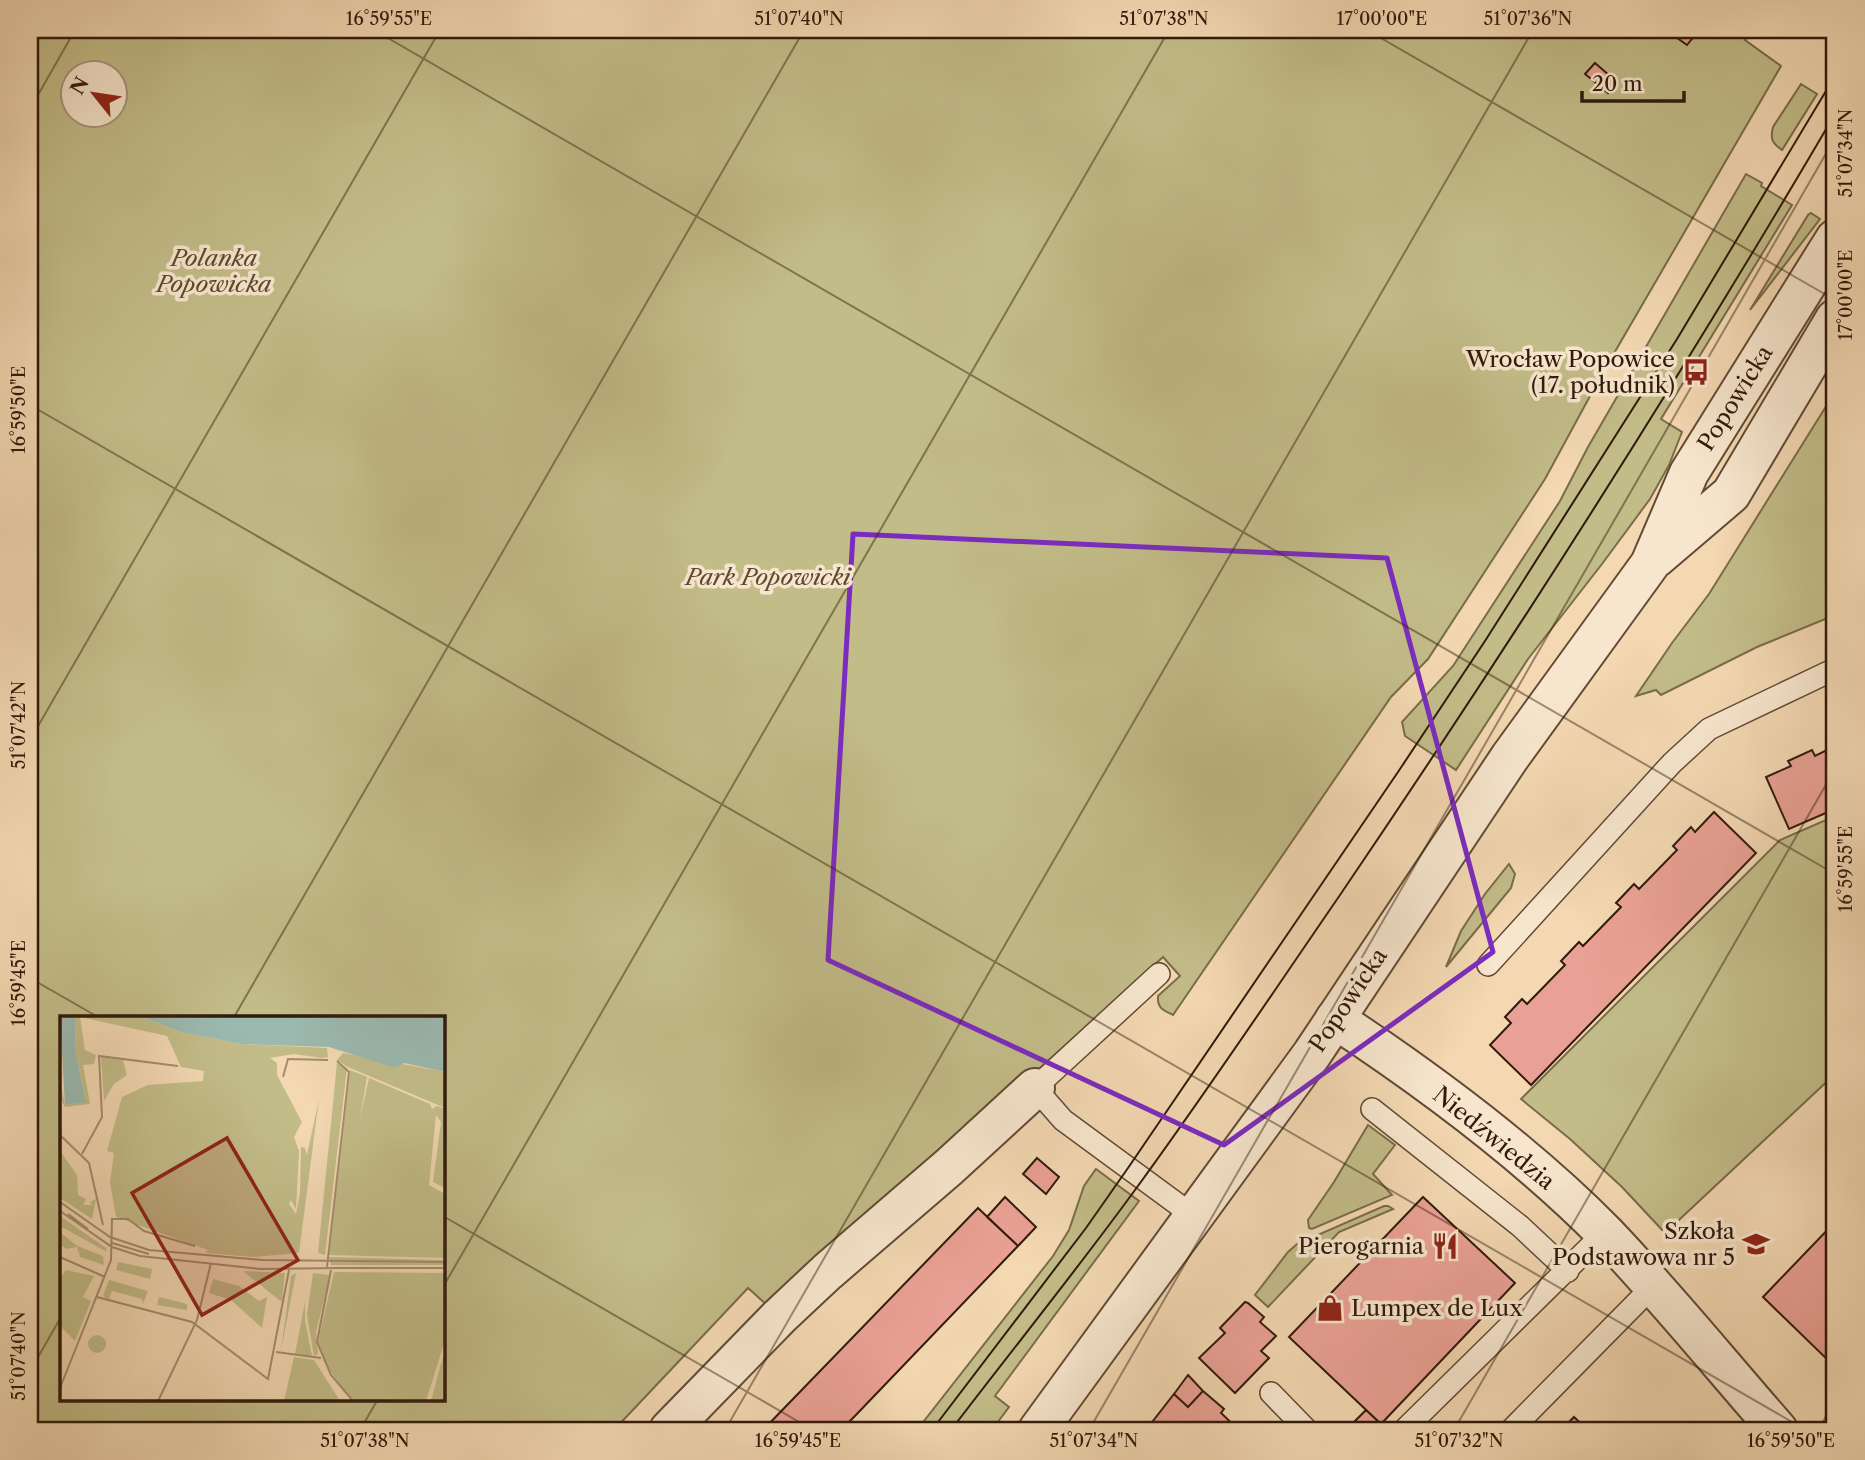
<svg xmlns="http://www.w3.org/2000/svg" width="1865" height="1460" font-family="'Libre Caslon Text',serif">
  <rect width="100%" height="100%" fill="#f3d8b2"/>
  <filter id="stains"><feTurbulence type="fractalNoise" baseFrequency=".00286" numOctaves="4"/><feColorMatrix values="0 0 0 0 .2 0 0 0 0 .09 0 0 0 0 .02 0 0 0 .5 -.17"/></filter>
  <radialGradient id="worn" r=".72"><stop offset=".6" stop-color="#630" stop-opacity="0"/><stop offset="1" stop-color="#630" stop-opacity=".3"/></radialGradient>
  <path fill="#c2bc88" stroke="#7a6b4a" stroke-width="2" fill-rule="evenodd" d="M 30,30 L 1754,30 L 1745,40 L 1781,66 L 1602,374 L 1545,479 L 1428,659 L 1391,697 L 1173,1015 C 1163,1010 1157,1008 1158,996 L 1180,976 L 1163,957 L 896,1198 L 767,1305 L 748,1288 L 614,1430 L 30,1430 ZM 74,74 L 116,74 L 116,116 L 74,116 ZM 61,1017 L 443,1017 L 443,1399 L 61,1399 Z
    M 1801,84 L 1817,94 L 1782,150 C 1772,143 1770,139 1773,127 Z
    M 1746,174 L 1762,183 L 1761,186 L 1792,205 L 1661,419 L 1682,432 L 1669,465 L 1650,499 L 1602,564 L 1528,659 L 1456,770 L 1405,736 L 1402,722 L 1453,666 L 1560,501 L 1588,447 Z
    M 1811,213 L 1820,219 L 1750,310 L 1808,215 Z
    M 1835,392 L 1835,615 L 1757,647 L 1661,695 L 1656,690 L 1636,696 L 1672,643 L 1709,594 Z
    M 1835,816 L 1835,1074 L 1665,1233 L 1622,1187 L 1570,1139 L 1521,1099 L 1780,840 Z
    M 1509,864 L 1515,874 L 1511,888 L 1446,967 L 1461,931 L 1485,894 Z
    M 1368,1125 L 1395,1145 L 1373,1174 L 1392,1195 L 1312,1229 L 1309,1228 L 1308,1220 L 1334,1182 Z
    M 1096,1169 L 1139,1201 L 995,1396 L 1009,1407 L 992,1430 L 917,1430 L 1053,1256 L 1069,1230 L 1084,1186 Z
    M 1384,1206 L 1388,1206 L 1393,1209 L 1339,1232 L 1268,1307 L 1255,1295 L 1288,1252 L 1297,1244 Z"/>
  <path fill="#eaa195" stroke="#311a0b" stroke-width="2" d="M 1666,30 L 1699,30 L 1687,45 Z
    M 1595,63 L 1617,82 L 1608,93 L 1585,74 Z
    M 1835,746 L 1835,809 L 1789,829 L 1766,777 L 1791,766 L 1788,761 L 1812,750 L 1815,756 Z
    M 1714,812 L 1756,853 L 1531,1085 L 1490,1045 L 1511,1023 L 1505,1017 L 1522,999 L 1527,1004 L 1565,965 L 1561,961 L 1579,942 L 1583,946 L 1621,907 L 1616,903 L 1634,884 L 1639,889 L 1677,850 L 1673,846 L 1691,827 L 1695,832 Z
    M 1037,1158 L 1059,1177 L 1046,1194 L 1023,1174 Z
    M 1005,1197 L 1036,1227 L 1018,1246 L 987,1217 Z
    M 1423,1197 L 1515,1283 L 1381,1424 L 1289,1337 Z
    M 978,1208 L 1018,1246 L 853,1418 L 841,1430 L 763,1430 Z
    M 1835,1222 L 1835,1367 L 1763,1297 Z
    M 1245,1302 L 1248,1303 L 1264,1317 L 1260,1322 L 1276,1336 L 1261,1351 L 1269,1358 L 1235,1393 L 1199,1358 L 1225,1333 L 1220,1328 Z
    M 1188,1375 L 1203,1391 L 1188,1407 L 1174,1394 Z
    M 1203,1391 L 1224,1409 L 1221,1413 L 1239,1430 L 1146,1430 L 1174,1394 L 1188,1407 Z
    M 1366,1410 L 1382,1425 L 1376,1430 L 1354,1430 L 1350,1426 Z
    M 1574,1417 L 1588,1430 L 1561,1430 Z"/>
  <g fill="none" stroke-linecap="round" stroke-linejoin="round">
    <defs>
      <path id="service" d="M 1488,965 L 1672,763 L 1709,729 L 1835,669
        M 1159,974 L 1035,1088 L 1063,1120 L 1195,1217
        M 1372,1109 L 1520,1226 L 1568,1271
        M 1271,1393 L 1307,1430
        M 1404,1430 L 1604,1233
        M 1511,1430 L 1654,1285"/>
      <path id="minor" d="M 1335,1019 C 1429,1081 1527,1154 1606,1234 C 1666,1297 1721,1365 1778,1430
        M 669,1430 L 779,1317 L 827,1272 L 949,1167 L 1035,1088"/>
      <path id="tertiary" d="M 1656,558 L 1731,494 L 1835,319
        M 1038,1430 L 1312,1054 L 1510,757 L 1650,564 L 1689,473 L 1835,239"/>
    </defs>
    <use href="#service" stroke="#624a35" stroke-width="24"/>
    <use href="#minor" stroke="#624a35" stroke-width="42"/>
    <use href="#tertiary" stroke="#624a35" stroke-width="42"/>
    <use href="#service" stroke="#f7e6cd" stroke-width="21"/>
    <use href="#minor" stroke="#f7e6cd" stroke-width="38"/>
    <use href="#tertiary" stroke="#f7e6cd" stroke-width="38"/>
    <path stroke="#311a0b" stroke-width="2" d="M 932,1430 L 1086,1228 L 1128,1168 L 1398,772 L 1485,641 L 1677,339 L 1835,76
      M 951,1430 C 1012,1350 1076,1271 1135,1190 C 1206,1093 1272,994 1340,895 C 1513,640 1679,380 1835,114"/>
  </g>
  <path fill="none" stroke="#7b2cbf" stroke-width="5" stroke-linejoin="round" d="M 853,534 L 1387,558 L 1493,952 L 1224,1145 L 828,960 Z"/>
  <path fill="none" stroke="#311a0b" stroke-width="2" stroke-opacity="0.45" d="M 374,30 L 1835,874M 1367,30 L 1835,300M 30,109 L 75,30M 30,405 L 1806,1430M 30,740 L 440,30M 30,978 L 98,1017M 234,1017 L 804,30M 443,1216 L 813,1430M 443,1287 L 1169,30M 30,1371 L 61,1317M 360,1430 L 378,1399M 725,1430 L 1533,30M 1089,1430 L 1835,138M 1454,1430 L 1835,769M 1818,1430 L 1835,1401"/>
  <defs>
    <symbol id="bus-bare" viewBox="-9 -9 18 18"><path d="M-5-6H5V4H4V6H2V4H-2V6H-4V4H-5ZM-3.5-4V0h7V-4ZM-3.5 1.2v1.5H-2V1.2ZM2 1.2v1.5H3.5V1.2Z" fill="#8f2418" stroke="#f7e6cd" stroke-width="2.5" paint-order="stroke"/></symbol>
    <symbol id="school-bare" viewBox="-9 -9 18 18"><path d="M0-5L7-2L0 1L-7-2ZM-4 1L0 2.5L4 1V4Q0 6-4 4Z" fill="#8f2418" stroke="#f7e6cd" stroke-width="2.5" paint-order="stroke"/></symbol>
    <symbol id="restaurant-bare" viewBox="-9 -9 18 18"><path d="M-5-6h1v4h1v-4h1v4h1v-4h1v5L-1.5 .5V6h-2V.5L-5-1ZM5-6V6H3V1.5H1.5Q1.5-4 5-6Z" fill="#8f2418" stroke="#f7e6cd" stroke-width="2.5" paint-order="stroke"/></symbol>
    <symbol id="shop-bare" viewBox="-9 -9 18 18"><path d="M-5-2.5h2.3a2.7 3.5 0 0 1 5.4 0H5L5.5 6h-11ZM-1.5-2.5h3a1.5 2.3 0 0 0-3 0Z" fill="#8f2418" stroke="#f7e6cd" stroke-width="2.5" paint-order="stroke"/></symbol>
  </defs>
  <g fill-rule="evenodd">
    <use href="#bus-bare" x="1677" y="353" width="38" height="38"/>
    <use href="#school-bare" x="1737" y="1225" width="38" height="38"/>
    <use href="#restaurant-bare" x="1426" y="1227" width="38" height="38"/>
    <use href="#shop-bare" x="1311" y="1289" width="38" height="38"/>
  </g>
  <g text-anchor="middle" stroke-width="7" stroke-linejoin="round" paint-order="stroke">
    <g font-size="23" font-style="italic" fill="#5c4b30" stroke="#f7e6cd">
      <text x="214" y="266">Polanka<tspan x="214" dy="26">Popowicka</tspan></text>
      <text x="768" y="585">Park Popowicki</text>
    </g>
    <g font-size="23" fill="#311a0b" stroke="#f7e6cd" text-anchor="end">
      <text x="1675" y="367">Wrocław Popowice<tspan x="1675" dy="26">(17. południk)</tspan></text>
      <text x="1735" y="1239">Szkoła<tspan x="1735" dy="26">Podstawowa nr 5</tspan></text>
      <text x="1424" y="1254">Pierogarnia</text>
      <text x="1351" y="1316" text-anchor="start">Lumpex de Lux</text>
    </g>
    <g font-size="23" fill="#311a0b" stroke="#f7e6cd">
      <text transform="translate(1735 398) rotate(-58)" y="8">Popowicka</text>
      <text transform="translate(1348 1000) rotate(-56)" y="8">Popowicka</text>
      <text transform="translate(1494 1138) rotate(39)" y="8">Niedźwiedzia</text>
    </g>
  </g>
  <g transform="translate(60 1016)">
    <rect width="385" height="385" fill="#f3d8b2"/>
    <path d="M 16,0 L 80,0 L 121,16 L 181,28 L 267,32 L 268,41 L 262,42 L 234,38 L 210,42 L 217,47 L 217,59 L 242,106 L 234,121 L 239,135 L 236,193 L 231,184 L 229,188 L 236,198 L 240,178 L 241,131 L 245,132 L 247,139 L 259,83 L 239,237 L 194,241 L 145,237 L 148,234 L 56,201 L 50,166 L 54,137 L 47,135 L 62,81 L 88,69 L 143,65 L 144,55 L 121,51 L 107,20 L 20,1 L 25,34 L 36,39 L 34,48 L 23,49 L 30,88 L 5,91 L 0,83 L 0,65 L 5,89 L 26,85 L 15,33 ZM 283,37 L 385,56 L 385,92 L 288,51 L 277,44 ZM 41,41 L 63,44 L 67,59 L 54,68 L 44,85 ZM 277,47 L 287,52 L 265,239 L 258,237 ZM 290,54 L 307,61 L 300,103 L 309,62 L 370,88 L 372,93 L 377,90 L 385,93 L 385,172 L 373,166 L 381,106 L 376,99 L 369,169 L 385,178 L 385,242 L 269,239 ZM 0,135 L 17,159 L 18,179 L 26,183 L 23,189 L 32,189 L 30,186 L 36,183 L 32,203 L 0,182 ZM 0,200 L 46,232 L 47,236 L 0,210 ZM 0,216 L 17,230 L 43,240 L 44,249 L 20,241 L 17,231 L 6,233 L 0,228 ZM 269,241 L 385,244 L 385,249 L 271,249 ZM 58,246 L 92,253 L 90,263 L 56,254 ZM 6,254 L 34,260 L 23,281 L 31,285 L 15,325 L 0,310 L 0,262 ZM 183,255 L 225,257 L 222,285 L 219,284 ZM 274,256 L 385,257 L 385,324 L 366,385 L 294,385 L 288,380 L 264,346 L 258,326 ZM 236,257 L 221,335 L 231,260 ZM 253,257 L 270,259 L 256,316 L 258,338 L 254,340 L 247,299 ZM 153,263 L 179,270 L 199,285 L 207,281 L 202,312 L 171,284 L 149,277 ZM 49,264 L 88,275 L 83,288 L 82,283 L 52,275 L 49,284 L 43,280 ZM 99,281 L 127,288 L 127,294 L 97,289 ZM 245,286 L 245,305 L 252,340 L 235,338 ZM28 328a9 9 0 1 1 18 0a9 9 0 1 1-18 0ZM 385,337 L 385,385 L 371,385 L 380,351 ZM 234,341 L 254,344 L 280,385 L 224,385 Z" fill="#c2bc88"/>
    <path d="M 0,0 L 16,0 L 15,33 L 26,86 L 5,89 ZM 80,0 L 385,0 L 385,56 L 344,47 L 335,52 L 269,31 L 181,28 L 121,16 Z" fill="#9bb9af"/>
    <path fill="none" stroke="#a58c6f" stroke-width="2" d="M 223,61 L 228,43 L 268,44M 0,119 L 29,147 L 43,209M 22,138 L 42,101 L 39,40 L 118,50M 0,186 L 50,221 L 89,234 L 202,244 L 385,246M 0,195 L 52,231 L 80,240 L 200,253 L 280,252M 8,198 L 28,213M 52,227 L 89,238M 0,241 L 45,261M 267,251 L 289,56 L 277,45M 280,252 L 385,252M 271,254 L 257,326 L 271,359 L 293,385M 37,281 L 132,306 L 208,363 L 229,254M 216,336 L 261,342M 0,372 L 51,244 L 52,203 L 68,203 L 84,215 L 135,230M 98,385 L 137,304 L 151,247"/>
    <path fill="#8f2418" fill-opacity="0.15" stroke="#8f2418" stroke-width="3.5" d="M 167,122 L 238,244 L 142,299 L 72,177 Z"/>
    <rect width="385" height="385" fill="none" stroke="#311a0b" stroke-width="3.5"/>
  </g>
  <rect width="1865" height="1460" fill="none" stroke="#f3d8b2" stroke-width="77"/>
  <g transform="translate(94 94) rotate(300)"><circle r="33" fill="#f7e6cd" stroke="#a8947f" stroke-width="2"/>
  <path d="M0-5L12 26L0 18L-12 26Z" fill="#8f2418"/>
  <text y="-10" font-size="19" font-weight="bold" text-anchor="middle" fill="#311a0b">N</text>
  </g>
  <path d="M1582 91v10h102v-10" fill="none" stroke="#311a0b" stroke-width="3.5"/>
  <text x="1592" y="91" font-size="21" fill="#311a0b" stroke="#f7e6cd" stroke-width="5" paint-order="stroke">20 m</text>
  <rect x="38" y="38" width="1788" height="1384" fill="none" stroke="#311a0b" stroke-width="2.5"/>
  <g font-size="18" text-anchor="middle" fill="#311a0b">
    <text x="389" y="25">16°59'55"E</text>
    <text x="799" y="25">51°07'40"N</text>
    <text x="1164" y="25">51°07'38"N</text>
    <text x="1382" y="25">17°00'00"E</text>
    <text x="1528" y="25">51°07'36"N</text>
    <text transform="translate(1846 153) rotate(-90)" y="6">51°07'34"N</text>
    <text transform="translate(1846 295) rotate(-90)" y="6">17°00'00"E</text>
    <text transform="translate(19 410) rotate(-90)" y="6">16°59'50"E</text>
    <text transform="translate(19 725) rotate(-90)" y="6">51°07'42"N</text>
    <text transform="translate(1846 869) rotate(-90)" y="6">16°59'55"E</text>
    <text transform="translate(19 983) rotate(-90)" y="6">16°59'45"E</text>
    <text transform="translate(19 1356) rotate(-90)" y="6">51°07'40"N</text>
    <text x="365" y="1447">51°07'38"N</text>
    <text x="798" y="1447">16°59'45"E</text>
    <text x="1094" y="1447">51°07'34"N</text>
    <text x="1459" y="1447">51°07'32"N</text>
    <text x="1791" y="1447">16°59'50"E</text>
  </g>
  <rect width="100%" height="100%" filter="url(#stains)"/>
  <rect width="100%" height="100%" fill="url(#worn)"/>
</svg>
